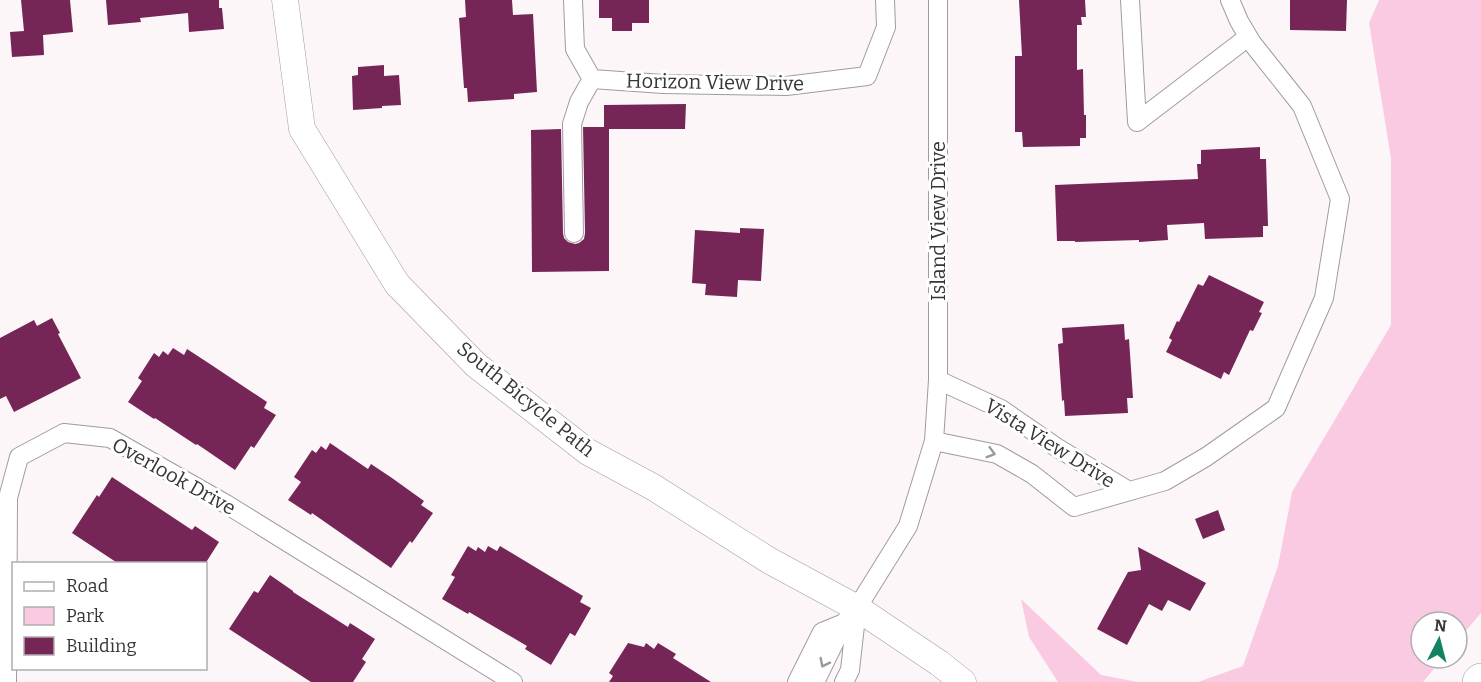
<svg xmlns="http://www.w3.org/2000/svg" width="1481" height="682" font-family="Bitter,serif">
  <rect width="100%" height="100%" fill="#fdf6f9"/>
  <path fill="#facae3" d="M 1379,0 L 1481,0 L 1481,613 L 1457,641 L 1457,622 L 1421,622 L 1421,658 L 1443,658 L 1423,682 L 1198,682 L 1243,666 L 1278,566 L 1292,492 L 1391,325 L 1391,158 L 1369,23 Z
    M 1021,599 L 1101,675 L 1138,682 L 1058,682 L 1029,637 Z"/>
  <path fill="#752657" d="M 21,0 L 70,0 L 73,32 L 43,35 L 44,55 L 12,57 L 10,32 L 24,31 Z
    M 106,0 L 219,0 L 219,8 L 222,8 L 224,29 L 189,32 L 188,13 L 140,18 L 141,22 L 108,25 Z
    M 465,0 L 512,0 L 513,15 L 533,14 L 537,92 L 514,94 L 514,99 L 468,102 L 467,88 L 464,88 L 459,18 L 466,17 Z
    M 599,0 L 649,0 L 649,23 L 632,23 L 632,31 L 612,31 L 612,18 L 599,18 Z
    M 1019,0 L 1085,0 L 1086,17 L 1081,17 L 1082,25 L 1077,25 L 1077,70 L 1083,69 L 1084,115 L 1086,115 L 1086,138 L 1080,138 L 1080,146 L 1023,147 L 1022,132 L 1015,132 L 1015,56 L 1022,56 Z
    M 1290,0 L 1347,0 L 1346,31 L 1290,30 Z
    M 384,65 L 384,76 L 399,75 L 401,105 L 382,106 L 382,108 L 353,110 L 352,76 L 358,75 L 358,67 Z
    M 686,104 L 685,129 L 609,129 L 609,271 L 532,272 L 531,130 L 561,129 L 563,233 L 564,238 L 568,242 L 575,244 L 579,243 L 584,239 L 585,233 L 583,127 L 604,127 L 604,105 Z
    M 1260,147 L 1260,159 L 1266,159 L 1268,226 L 1263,226 L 1263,237 L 1205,239 L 1204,223 L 1167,225 L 1168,240 L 1139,242 L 1139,240 L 1075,242 L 1075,241 L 1057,241 L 1055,185 L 1198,179 L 1197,164 L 1201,164 L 1201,150 Z
    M 740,228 L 764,229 L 761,281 L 738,280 L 737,297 L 705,295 L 706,284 L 692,283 L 695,230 L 740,233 Z
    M 1209,275 L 1264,302 L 1259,312 L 1262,313 L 1253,331 L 1250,330 L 1229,375 L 1224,372 L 1221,379 L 1166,352 L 1172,340 L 1169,338 L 1177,321 L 1179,322 L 1198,284 L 1203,286 Z
    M 52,318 L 60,333 L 58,334 L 81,378 L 14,412 L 6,396 L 0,399 L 0,338 L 34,320 L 37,326 Z
    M 1124,324 L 1125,340 L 1129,339 L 1133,398 L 1127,398 L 1128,413 L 1065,416 L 1064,400 L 1062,401 L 1058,344 L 1063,343 L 1062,328 Z
    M 173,348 L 184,355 L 187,349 L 213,366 L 267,402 L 264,408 L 276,415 L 254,448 L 251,446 L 235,470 L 197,444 L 196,445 L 155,418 L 154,419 L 128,402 L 142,381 L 138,378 L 154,353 L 159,357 L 163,351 L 168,355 Z
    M 330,443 L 368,469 L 371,464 L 392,478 L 424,501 L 421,505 L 433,513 L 412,543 L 410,541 L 391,568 L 312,513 L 311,515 L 288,500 L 301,482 L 294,477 L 312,450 L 316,453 L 321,446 L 326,450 Z
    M 112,477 L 192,530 L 195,526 L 219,542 L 205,564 L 119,564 L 72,533 L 97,495 L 99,497 Z
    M 1218,510 L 1225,530 L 1203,539 L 1195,519 Z
    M 468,546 L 476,551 L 478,547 L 485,552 L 488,546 L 497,551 L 500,546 L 583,596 L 580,602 L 591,608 L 575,636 L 570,633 L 551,665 L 525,649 L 527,646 L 469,612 L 468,614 L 442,599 L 455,577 L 451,575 Z
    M 1138,547 L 1206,583 L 1190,611 L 1168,600 L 1162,611 L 1149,604 L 1127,645 L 1097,629 L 1128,572 L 1141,570 Z
    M 270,575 L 293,591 L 293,592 L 348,627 L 350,623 L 375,639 L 362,659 L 366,662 L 353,682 L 311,682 L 229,629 L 254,591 L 258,593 Z
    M 628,643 L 644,647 L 646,643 L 654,649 L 658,643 L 676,654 L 673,658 L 711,682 L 609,682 L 613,676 L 609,673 Z"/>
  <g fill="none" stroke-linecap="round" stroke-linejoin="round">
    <defs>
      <path id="street" d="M 573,0 L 575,49 L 592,79 L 663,84 L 786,86 L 867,76 L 886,27 L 885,0
        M 1130,0 L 1137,122 L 1248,37
        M 574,233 L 572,124 L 579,102 L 592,79
        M 938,380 L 1001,409 L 1056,447 L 1129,491
        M 934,441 L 997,454 L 1032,474 L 1074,507 L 1165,481 L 1206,457 L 1276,408 L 1324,298 L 1340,199 L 1302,106 L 1252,43 L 1239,21 L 1230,0
        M 7,682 L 8,498 L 19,457 L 64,433 L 110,438 L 226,504 L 513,682
        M 797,682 L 822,632 L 844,623
        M 815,682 L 844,623 L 857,608 L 908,526 L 934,441 L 938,380 L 938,0
        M 844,682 L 850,670 L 857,608"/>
      <path id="secondary" d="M 285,0 L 302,129 L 397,284 L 476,365 L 588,452 L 653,487 L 770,561 L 857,608 L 939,663 L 963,682"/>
      <path id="highway" d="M 1479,682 L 1481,680"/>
    </defs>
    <use href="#street" stroke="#a19b9e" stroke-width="20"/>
    <use href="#secondary" stroke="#a19b9e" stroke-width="27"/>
    <use href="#highway" stroke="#a19b9e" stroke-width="34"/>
    <use href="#street" stroke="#fff" stroke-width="18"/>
    <use href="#secondary" stroke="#fff" stroke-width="26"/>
    <use href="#highway" stroke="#fff" stroke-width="33"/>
  </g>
  <defs><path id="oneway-chevron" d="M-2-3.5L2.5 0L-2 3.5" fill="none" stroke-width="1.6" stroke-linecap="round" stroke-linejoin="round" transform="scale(1.5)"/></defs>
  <g stroke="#9b9a9a">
    <use href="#oneway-chevron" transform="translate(991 453) rotate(16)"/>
    <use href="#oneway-chevron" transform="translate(824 663) rotate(117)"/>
  </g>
  <g text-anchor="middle" stroke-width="6" stroke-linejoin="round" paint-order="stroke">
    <g font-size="20" fill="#373536" stroke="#fff">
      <text transform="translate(715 82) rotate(1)" y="7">Horizon View Drive</text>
      <text transform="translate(938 221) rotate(-90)" y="7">Island View Drive</text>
      <text transform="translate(526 399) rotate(39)" y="7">South Bicycle Path</text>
      <text transform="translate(1050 443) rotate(32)" y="7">Vista View Drive</text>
      <text transform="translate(174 476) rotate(29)" y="7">Overlook Drive</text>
    </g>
  </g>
  <rect x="12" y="562" width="195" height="108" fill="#ffffff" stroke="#afaeaf" stroke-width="1.5"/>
  <rect x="24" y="582" width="30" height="9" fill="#ffffff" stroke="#afaeaf" stroke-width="1.5"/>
  <text x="66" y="592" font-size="18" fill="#373536">Road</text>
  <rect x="24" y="607" width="30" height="18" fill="#facae3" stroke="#afaeaf" stroke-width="1.5"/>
  <text x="66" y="622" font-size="18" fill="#373536">Park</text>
  <rect x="24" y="637" width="30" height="18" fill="#752657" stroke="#afaeaf" stroke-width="1.5"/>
  <text x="66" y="652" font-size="18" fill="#373536">Building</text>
  <g transform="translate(1439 640) rotate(6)"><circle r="28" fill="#ffffff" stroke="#afaeaf" stroke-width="1.5"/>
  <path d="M0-4.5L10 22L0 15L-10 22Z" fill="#138361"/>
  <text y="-9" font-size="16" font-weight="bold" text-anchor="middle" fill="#373536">N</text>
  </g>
</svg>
